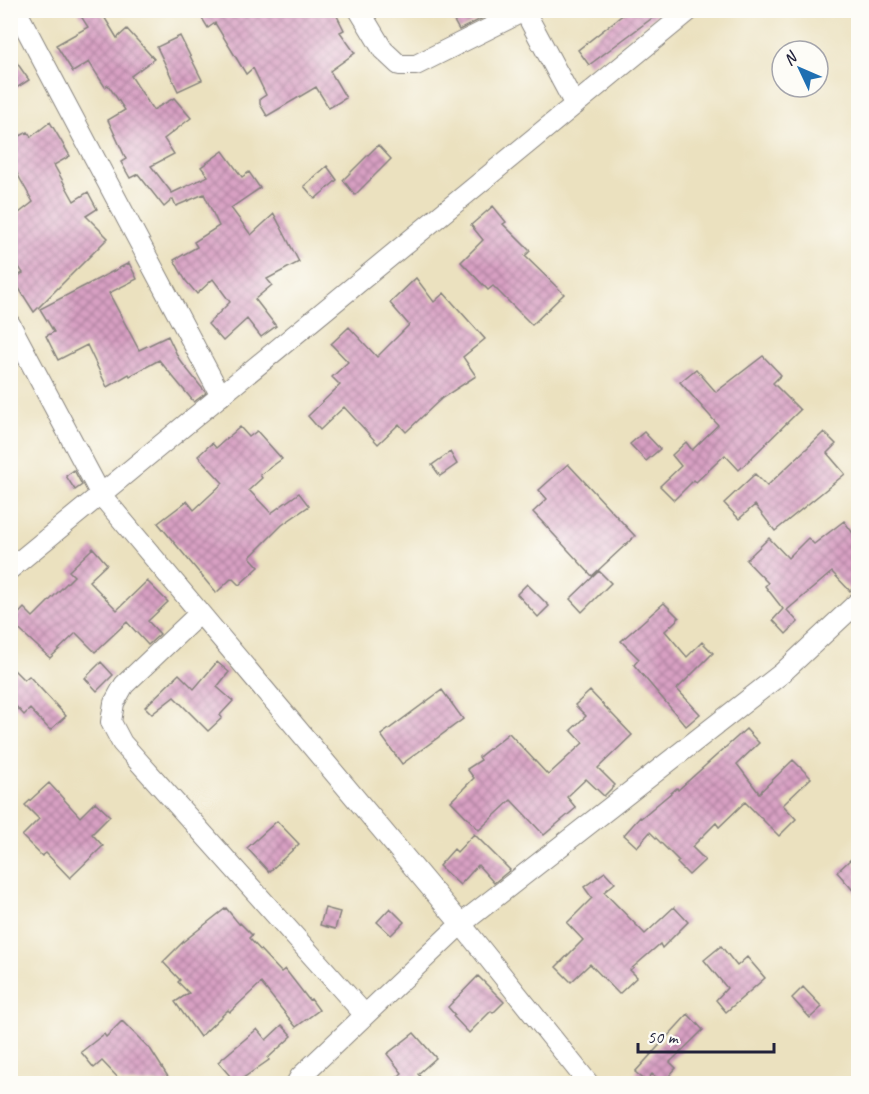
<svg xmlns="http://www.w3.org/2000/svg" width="869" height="1094" font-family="Caveat,sans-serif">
  <defs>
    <pattern id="building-cross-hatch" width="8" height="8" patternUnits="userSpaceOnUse" patternTransform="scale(1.5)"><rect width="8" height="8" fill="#d8a0c3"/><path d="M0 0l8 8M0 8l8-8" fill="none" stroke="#af82a0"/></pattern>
  </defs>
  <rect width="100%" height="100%" fill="#fdfcf7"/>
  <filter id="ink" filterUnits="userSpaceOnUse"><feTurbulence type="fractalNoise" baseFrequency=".0167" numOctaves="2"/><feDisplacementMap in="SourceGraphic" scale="12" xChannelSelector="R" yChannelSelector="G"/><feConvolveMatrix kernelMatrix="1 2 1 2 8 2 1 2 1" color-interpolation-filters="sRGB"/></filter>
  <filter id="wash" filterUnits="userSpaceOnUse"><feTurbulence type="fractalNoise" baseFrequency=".008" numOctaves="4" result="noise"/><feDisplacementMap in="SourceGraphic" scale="24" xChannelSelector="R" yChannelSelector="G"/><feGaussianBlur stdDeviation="1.35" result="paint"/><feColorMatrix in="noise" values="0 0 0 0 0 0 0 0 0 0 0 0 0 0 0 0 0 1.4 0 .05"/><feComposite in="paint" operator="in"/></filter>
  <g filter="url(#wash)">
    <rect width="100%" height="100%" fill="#ebe1bf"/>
    <g id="blocks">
      <path fill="url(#building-cross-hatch)" d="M 77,10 L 100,10 L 117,38 L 127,29 L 154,59 L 131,76 L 153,110 L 174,98 L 191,118 L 164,139 L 174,154 L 151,166 L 172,193 L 208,176 L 201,167 L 223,151 L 242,177 L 249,172 L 260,188 L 231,208 L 251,235 L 274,214 L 299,262 L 267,279 L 272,285 L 255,299 L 276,326 L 261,337 L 247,319 L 223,341 L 208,324 L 230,302 L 213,279 L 197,294 L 186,281 L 174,260 L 197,247 L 194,242 L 219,226 L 204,194 L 176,206 L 173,199 L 164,207 L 138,174 L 130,178 L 121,162 L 126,159 L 108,120 L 125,110 L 108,85 L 105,87 L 89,62 L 73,72 L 56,45 L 88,27 Z
        M 197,10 L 334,10 L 344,30 L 340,32 L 355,53 L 330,71 L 346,98 L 329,108 L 316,87 L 267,116 L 260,104 L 260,99 L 266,95 L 253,68 L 246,74 L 215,23 L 208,28 Z
        M 448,10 L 479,10 L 483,18 L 459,30 Z
        M 629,10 L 663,10 L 589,65 L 578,50 Z
        M 180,36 L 202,80 L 178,91 L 157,47 Z
        M 10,53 L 29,80 L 10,92 Z
        M 10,121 L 20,136 L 28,132 L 31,137 L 50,122 L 70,156 L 54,165 L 74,201 L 88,192 L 97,209 L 86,216 L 108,238 L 34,312 L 13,279 L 23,273 L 10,254 L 10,220 L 33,202 L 10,161 Z
        M 378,145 L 391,159 L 355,195 L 343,180 Z
        M 327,166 L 337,180 L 315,199 L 304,186 Z
        M 493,206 L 506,222 L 503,224 L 530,251 L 525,256 L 564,294 L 532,325 L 493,286 L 488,290 L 461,262 L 483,240 L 471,225 Z
        M 129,263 L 137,279 L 109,293 L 139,350 L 168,336 L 179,359 L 206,393 L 194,402 L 159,360 L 130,376 L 129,374 L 107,387 L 87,345 L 58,360 L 46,336 L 54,332 L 40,309 Z
        M 416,278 L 434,302 L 444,293 L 485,339 L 463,357 L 476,376 L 442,398 L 406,432 L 399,424 L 378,444 L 344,407 L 320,430 L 308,416 L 340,385 L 332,377 L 348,362 L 331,344 L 349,327 L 377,357 L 409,325 L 390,303 Z
        M 763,356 L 781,375 L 773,383 L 800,410 L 739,470 L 725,455 L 696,482 L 694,480 L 674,500 L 660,486 L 681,466 L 672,455 L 686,442 L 692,450 L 718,425 L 680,382 L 696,369 L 716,392 Z
        M 240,427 L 249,437 L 257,431 L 282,459 L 260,475 L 262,478 L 249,490 L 271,513 L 299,493 L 309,506 L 282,525 L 250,557 L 259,567 L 239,585 L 232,578 L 216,593 L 158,523 L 187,501 L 194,510 L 223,483 L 198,456 L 212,443 L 216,448 Z
        M 644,432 L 660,449 L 646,461 L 630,444 Z
        M 824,432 L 836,444 L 827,453 L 845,474 L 775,531 L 755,505 L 739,519 L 724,503 L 755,474 L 767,486 Z
        M 450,452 L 457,464 L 440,476 L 432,465 Z
        M 568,464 L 635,536 L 592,576 L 533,512 L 547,499 L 539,490 Z
        M 74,470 L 82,485 L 75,490 L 66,476 Z
        M 844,521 L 858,540 L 858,584 L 850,591 L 832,572 L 787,610 L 798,622 L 786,634 L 773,620 L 783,609 L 765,586 L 768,583 L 746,560 L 769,538 L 788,558 L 808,538 L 814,544 Z
        M 93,548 L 107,564 L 89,581 L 117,610 L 147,581 L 168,602 L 148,621 L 160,634 L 148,645 L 127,622 L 95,652 L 76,633 L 50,658 L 11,622 L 24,608 L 33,617 L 74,576 L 69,571 Z
        M 599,571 L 611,583 L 582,612 L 570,599 Z
        M 527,584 L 549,606 L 538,617 L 517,594 Z
        M 664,603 L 679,618 L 665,631 L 687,657 L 702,642 L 713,653 L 677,689 L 700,714 L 686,726 L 634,665 L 639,659 L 621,641 Z
        M 101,662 L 113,675 L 97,691 L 85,678 Z
        M 217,662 L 229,672 L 217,687 L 233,701 L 220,715 L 222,718 L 208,731 L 174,697 L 152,714 L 145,707 L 179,674 L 194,689 Z
        M 10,666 L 24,680 L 29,676 L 66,716 L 50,730 L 30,709 L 24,715 L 10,700 Z
        M 442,690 L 463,719 L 402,764 L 381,735 Z
        M 590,691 L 632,735 L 598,768 L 615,785 L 604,796 L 586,779 L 567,797 L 576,808 L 544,835 L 511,800 L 479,830 L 451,801 L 474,778 L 467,769 L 481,760 L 479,757 L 509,733 L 548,775 L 583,743 L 571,730 L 586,716 L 575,705 Z
        M 746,729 L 759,743 L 737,764 L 759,793 L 793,760 L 811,778 L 783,805 L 796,819 L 779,836 L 745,802 L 719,827 L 716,823 L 692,847 L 705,860 L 689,875 L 677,863 L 679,861 L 650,832 L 637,847 L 624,835 L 640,817 L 641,818 L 677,788 L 678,790 Z
        M 49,783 L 80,817 L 95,802 L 110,816 L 92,834 L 103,846 L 70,878 L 46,853 L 42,856 L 22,836 L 39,819 L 25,805 Z
        M 277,821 L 299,844 L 269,872 L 247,848 Z
        M 474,834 L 510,870 L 494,883 L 478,865 L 460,885 L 439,866 L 454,849 L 457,852 Z
        M 851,859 L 858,867 L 858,896 L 837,872 Z
        M 605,872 L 615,883 L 604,892 L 645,934 L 674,907 L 688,922 L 662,948 L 660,944 L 630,970 L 637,977 L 619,994 L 590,964 L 571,982 L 556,967 L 583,940 L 567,923 L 592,898 L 584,887 Z
        M 226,908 L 239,924 L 240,923 L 252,935 L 249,938 L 281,972 L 285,969 L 309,1000 L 311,999 L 319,1010 L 296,1027 L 261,983 L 230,1012 L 228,1010 L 200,1037 L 175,1002 L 189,993 L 178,982 L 180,980 L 163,962 L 184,941 Z
        M 325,908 L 340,912 L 335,929 L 320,925 Z
        M 390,908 L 404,922 L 391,935 L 377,922 Z
        M 721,946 L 737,966 L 747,957 L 765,978 L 726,1012 L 716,1000 L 727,988 L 704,960 Z
        M 478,976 L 504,1002 L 493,1013 L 491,1011 L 469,1033 L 453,1016 L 455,1015 L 448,1007 Z
        M 803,987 L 822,1007 L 810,1018 L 792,998 Z
        M 688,1014 L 703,1030 L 670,1062 L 676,1068 L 663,1083 L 652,1074 L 646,1081 L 635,1072 Z
        M 122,1021 L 151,1050 L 172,1083 L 123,1083 L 102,1061 L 94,1068 L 81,1052 L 104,1034 L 106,1037 Z
        M 282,1025 L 292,1036 L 268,1058 L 269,1060 L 236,1083 L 218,1062 L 257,1029 L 266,1040 Z
        M 414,1033 L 436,1058 L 418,1074 L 426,1083 L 391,1083 L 402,1073 L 387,1054 Z"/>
    </g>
  </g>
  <g filter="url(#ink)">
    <use href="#blocks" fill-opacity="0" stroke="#86827d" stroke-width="1.5"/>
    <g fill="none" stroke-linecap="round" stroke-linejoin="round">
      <defs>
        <path id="minor" d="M 16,10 L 221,396
          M 359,10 L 383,50 L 399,65 L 416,65 L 524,11
          M 524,10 L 575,105
          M 10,324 L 101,495 L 461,924 L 589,1084
          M 10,569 L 690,10
          M 200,613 L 124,685 L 114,703 L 111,722 L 122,743 L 365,1015
          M 296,1084 L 300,1077 L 461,924 L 781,674 L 858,602"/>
      </defs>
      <use href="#minor" stroke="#86827d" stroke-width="22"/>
      <use href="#minor" stroke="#fff" stroke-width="20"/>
    </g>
  </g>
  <rect width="869" height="1094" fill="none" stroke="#fdfcf7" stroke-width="36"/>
  <g transform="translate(800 69) rotate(314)"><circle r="28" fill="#fdfcf7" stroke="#a5a5ac" stroke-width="1.5"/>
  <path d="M0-4.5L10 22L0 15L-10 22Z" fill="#1f6fb2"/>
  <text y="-9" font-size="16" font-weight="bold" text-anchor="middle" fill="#22223b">N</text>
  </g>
  <path d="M638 1043v9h136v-9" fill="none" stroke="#22223b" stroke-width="3"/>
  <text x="647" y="1043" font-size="18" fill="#22223b" stroke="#fdfcf7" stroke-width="4.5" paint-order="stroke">50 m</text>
</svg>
